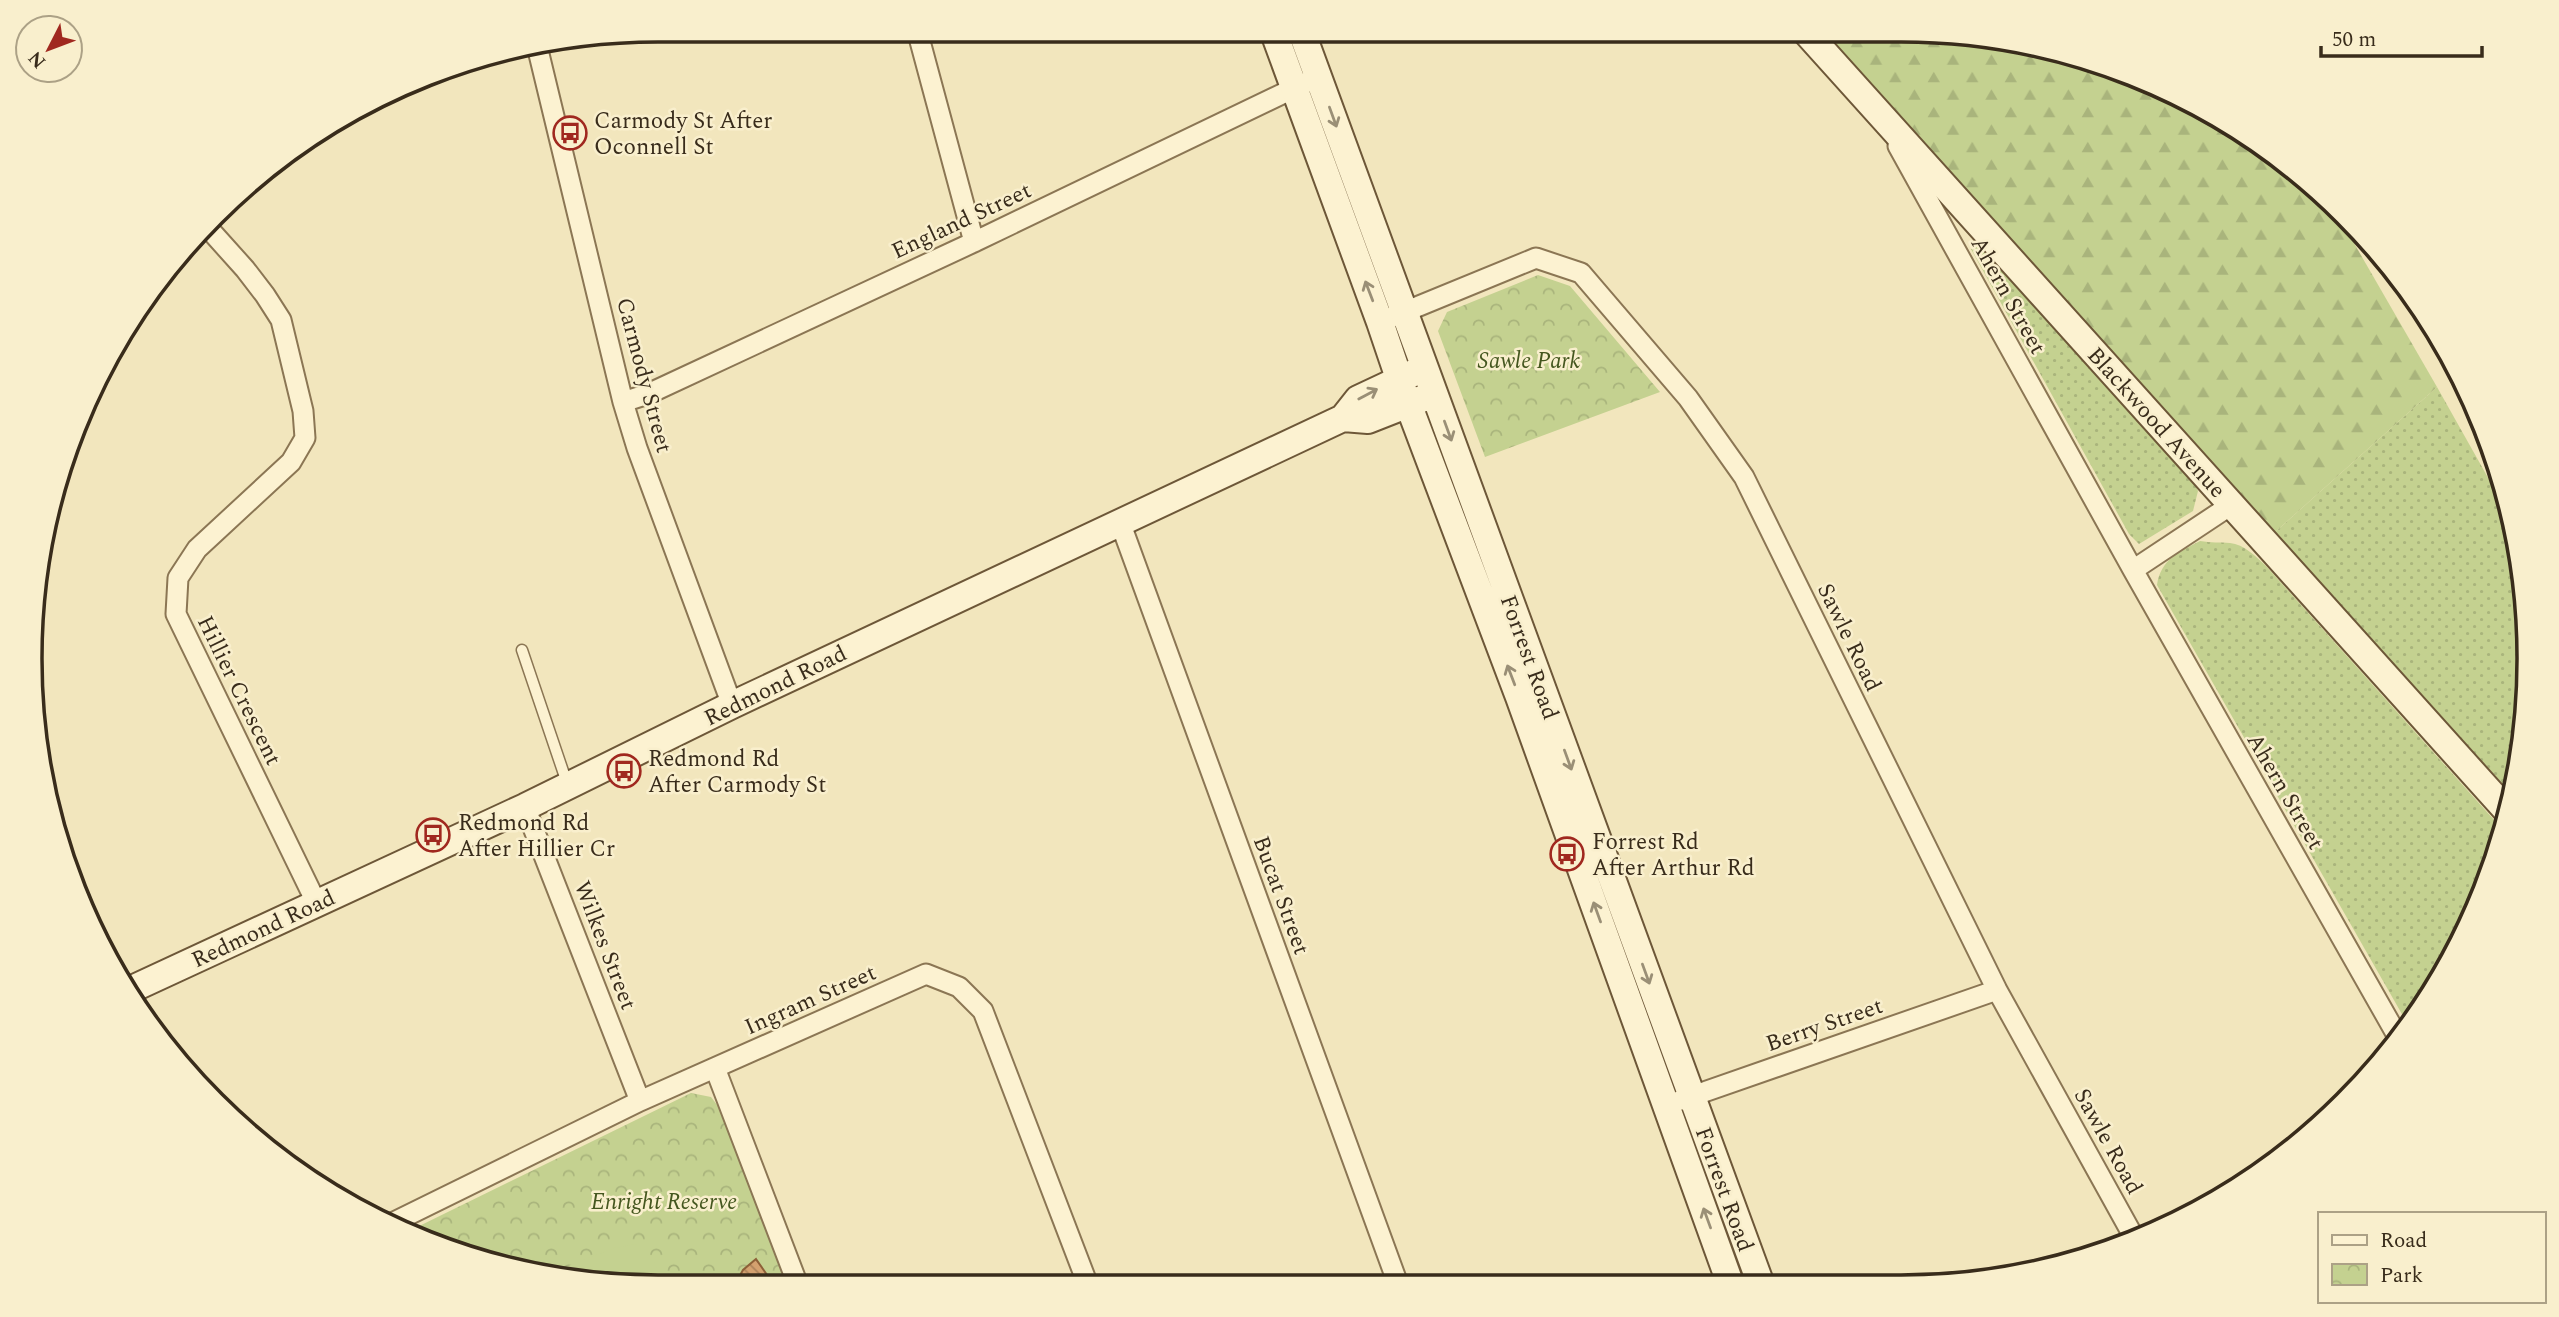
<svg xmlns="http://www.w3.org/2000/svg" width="2559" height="1317" font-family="Spectral,serif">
  <defs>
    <pattern id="grass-dots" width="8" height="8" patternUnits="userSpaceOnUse" patternTransform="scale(1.75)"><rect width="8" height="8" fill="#c4d190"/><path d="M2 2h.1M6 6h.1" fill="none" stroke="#a9b47c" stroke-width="1.8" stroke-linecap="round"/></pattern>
    <pattern id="forest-firs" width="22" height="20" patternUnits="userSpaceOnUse" patternTransform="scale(1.75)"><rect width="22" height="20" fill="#c4d190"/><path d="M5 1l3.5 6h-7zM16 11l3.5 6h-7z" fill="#a9b47c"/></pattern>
    <pattern id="park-crowns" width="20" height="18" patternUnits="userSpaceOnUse" patternTransform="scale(1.75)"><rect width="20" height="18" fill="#c4d190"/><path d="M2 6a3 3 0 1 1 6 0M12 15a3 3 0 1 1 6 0" fill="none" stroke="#a9b47c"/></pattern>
    <pattern id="building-back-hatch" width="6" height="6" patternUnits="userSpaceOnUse" patternTransform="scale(1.75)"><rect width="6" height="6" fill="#d4a16f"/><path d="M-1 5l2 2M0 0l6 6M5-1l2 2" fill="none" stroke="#ad835a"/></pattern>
  </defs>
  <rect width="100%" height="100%" fill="#f2e6bd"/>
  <path fill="url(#grass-dots)" d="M 1982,242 L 2187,467 L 2198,491 L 2193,511 L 2139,544 L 2129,534 L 1971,249 Z
    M 2437,387 L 2509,515 L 2524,577 L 2528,700 L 2512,794 L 2273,534 Z
    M 2200,541 C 2211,543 2220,542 2230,543 C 2244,544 2256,557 2265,565 L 2504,831 L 2464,937 L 2407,1023 L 2157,585 C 2161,559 2179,552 2200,541 Z"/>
  <path fill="url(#forest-firs)" d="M 1824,31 L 1941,31 L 2064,51 L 2179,95 L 2284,160 L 2332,205 L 2437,387 L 2273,534 Z"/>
  <path fill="url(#park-crowns)" d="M 1538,275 L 1570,286 L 1660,392 L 1485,457 L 1438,331 L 1447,312 Z
    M 691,1093 L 711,1097 L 721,1110 L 786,1285 L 618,1286 L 496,1266 L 407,1232 Z"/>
  <path fill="#c4d190" d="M 637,1244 L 654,1261 L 664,1286 L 618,1286 L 548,1274 L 614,1248 Z"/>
  <path fill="url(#building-back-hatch)" stroke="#8d6038" stroke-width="2" d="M 756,1259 L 774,1285 L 734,1286 L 743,1270 Z"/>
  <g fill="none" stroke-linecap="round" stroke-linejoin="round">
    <defs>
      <path id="lane" d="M 522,650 L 568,786"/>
      <path id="street" d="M 917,30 L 974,242
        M 538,50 L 623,402 L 637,448 L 732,705
        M 1898,146 L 2133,570 L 2398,1037
        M 210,230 L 245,269 L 265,295 L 281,320 L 303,411 L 305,438 L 291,462 L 197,549 L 178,578 L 176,614 L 316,902
        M 1380,322 L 1536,258 L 1581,273 L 1688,398 L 1744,477 L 1997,990 L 2136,1241
        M 623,402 L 648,394 L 974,242 L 1307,82
        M 1120,522 L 1398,1284
        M 2133,570 L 2231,505
        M 525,807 L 640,1101
        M 715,1068 L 798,1285
        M 1681,1100 L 1997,990
        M 388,1225 L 640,1101 L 926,974 L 959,987 L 983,1011 L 1088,1285"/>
      <path id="secondary" d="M 1273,30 L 1380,322 L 1403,390 L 1519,697 L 1730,1283
        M 1301,30 L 1760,1282
        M 1805,31 L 2509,813
        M 1343,418 L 1368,420 L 1424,398
        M 132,989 L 525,807 L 732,705 L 1343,418 L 1358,399 L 1424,368"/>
    </defs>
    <use href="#lane" stroke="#8b7654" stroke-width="13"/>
    <use href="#street" stroke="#8b7654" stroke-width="23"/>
    <use href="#secondary" stroke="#6d5738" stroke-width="30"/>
    <use href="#lane" stroke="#fcf2d1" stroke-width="10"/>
    <use href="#street" stroke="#fcf2d1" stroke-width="19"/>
    <use href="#secondary" stroke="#fcf2d1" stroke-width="26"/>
  </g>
  <defs><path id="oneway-shaft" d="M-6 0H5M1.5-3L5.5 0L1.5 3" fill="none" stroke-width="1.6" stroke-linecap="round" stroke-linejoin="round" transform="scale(1.75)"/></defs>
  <g stroke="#9a8f76">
    <use href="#oneway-shaft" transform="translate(1333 117) rotate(70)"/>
    <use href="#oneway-shaft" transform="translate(1369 291) rotate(-111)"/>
    <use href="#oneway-shaft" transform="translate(1368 394) rotate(-28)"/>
    <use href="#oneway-shaft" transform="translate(1448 431) rotate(70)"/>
    <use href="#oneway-shaft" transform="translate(1511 675) rotate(-111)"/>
    <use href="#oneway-shaft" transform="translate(1568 760) rotate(70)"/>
    <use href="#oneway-shaft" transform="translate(1597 912) rotate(-110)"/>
    <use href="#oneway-shaft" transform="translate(1646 974) rotate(70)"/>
    <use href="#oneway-shaft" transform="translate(1707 1218) rotate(-110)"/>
  </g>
  <defs>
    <symbol id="bus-ring" viewBox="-11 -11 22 22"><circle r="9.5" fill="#f9efcd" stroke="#a0281f" stroke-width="1.5"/><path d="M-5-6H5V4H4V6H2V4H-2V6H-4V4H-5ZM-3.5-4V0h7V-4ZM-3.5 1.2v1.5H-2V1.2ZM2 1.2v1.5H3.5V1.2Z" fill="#a0281f"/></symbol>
  </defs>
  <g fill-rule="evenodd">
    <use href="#bus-ring" x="551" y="114" width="38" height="38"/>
    <use href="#bus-ring" x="605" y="752" width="38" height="38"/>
    <use href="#bus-ring" x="414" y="816" width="38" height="38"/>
    <use href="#bus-ring" x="1548" y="835" width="38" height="38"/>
  </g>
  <g text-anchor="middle" stroke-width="5" stroke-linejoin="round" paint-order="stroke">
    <g font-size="23" fill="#392c1b" stroke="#f9efcd" text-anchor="start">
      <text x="594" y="128">Carmody St After<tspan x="594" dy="26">Oconnell St</tspan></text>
      <text x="648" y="766">Redmond Rd<tspan x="648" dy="26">After Carmody St</tspan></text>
      <text x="458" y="830">Redmond Rd<tspan x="458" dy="26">After Hillier Cr</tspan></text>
      <text x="1592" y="849">Forrest Rd<tspan x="1592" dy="26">After Arthur Rd</tspan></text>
    </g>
    <g font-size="23" fill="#392c1b" stroke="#f9efcd">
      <text transform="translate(961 220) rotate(-25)" y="8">England Street</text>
      <text transform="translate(2009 295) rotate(61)" y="8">Ahern Street</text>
      <text transform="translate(645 375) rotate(75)" y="8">Carmody Street</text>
      <text transform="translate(2157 422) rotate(48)" y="8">Blackwood Avenue</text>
      <text transform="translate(1850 637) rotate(64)" y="8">Sawle Road</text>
      <text transform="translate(1530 657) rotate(70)" y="8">Forrest Road</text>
      <text transform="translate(775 685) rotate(-26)" y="8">Redmond Road</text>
      <text transform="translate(240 690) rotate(64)" y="8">Hillier Crescent</text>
      <text transform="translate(2286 791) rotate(60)" y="8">Ahern Street</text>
      <text transform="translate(1282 895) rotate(70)" y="8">Bucat Street</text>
      <text transform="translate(263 928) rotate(-25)" y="8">Redmond Road</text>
      <text transform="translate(606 945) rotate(69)" y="8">Wilkes Street</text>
      <text transform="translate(810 999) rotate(-24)" y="8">Ingram Street</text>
      <text transform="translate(1824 1024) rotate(-19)" y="8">Berry Street</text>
      <text transform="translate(2109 1141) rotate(61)" y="8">Sawle Road</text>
      <text transform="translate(1725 1189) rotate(70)" y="8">Forrest Road</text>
    </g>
    <g font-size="23" font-style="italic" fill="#45571f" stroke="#f9efcd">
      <text x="1529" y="368">Sawle Park</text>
      <text x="664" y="1209">Enright Reserve</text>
    </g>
  </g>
  <path d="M0 0H2559V1317H0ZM658 42H1901A616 616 0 0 1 2517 658V659A616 616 0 0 1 1901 1275H658A616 616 0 0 1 42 659V658A616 616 0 0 1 658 42Z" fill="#f9efcd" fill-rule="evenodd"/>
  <path fill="none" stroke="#392c1b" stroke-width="3.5" d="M658 42H1901A616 616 0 0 1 2517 658V659A616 616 0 0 1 1901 1275H658A616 616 0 0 1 42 659V658A616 616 0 0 1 658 42Z"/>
  <rect x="2318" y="1212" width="228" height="91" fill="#f9efcd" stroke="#aca186" stroke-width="2"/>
  <rect x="2332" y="1235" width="35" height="10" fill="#fcf2d1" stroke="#aca186" stroke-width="2"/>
  <text x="2380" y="1247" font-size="21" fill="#392c1b">Road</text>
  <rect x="2332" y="1264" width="35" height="21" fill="url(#park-crowns)" stroke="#aca186" stroke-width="2"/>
  <text x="2380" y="1282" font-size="21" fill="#392c1b">Park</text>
  <g transform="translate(49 49) rotate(228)"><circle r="33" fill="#f9efcd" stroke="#aca186" stroke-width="2"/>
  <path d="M0-5L12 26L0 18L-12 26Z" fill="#a0281f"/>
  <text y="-10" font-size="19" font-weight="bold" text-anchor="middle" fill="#392c1b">N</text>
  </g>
  <path d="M2321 46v10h161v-10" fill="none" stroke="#392c1b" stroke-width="3.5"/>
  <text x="2332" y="46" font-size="21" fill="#392c1b" stroke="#f9efcd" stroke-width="5" paint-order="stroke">50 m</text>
</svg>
